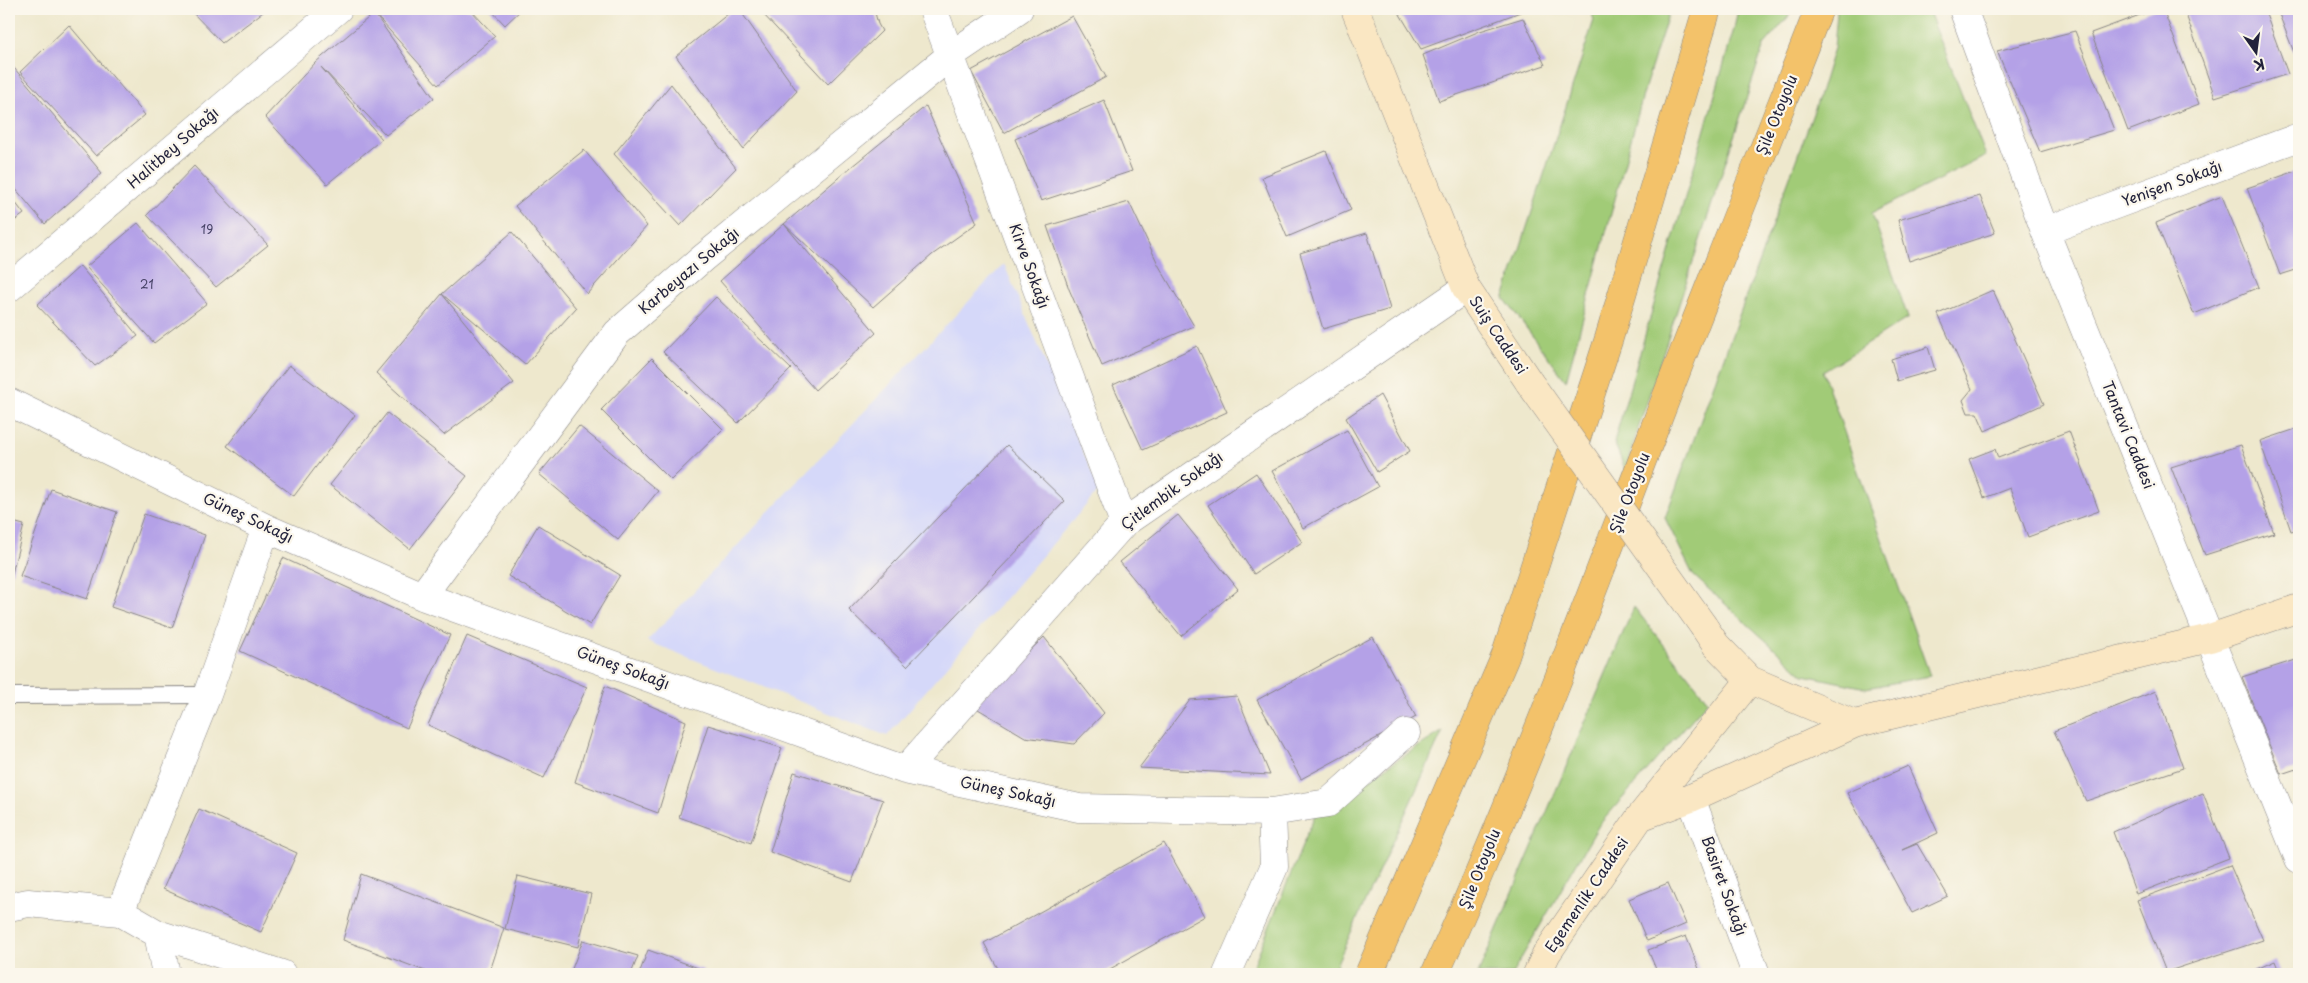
<svg xmlns="http://www.w3.org/2000/svg" width="2308" height="983" font-family="'Playpen Sans',sans-serif">
  <rect width="100%" height="100%" fill="#fbf7ec"/>
  <filter id="ink" filterUnits="userSpaceOnUse"><feTurbulence type="fractalNoise" baseFrequency=".02" numOctaves="2"/><feDisplacementMap in="SourceGraphic" scale="10" xChannelSelector="R" yChannelSelector="G"/><feConvolveMatrix kernelMatrix="1 2 1 2 8 2 1 2 1" color-interpolation-filters="sRGB"/></filter>
  <filter id="wash" filterUnits="userSpaceOnUse"><feTurbulence type="fractalNoise" baseFrequency=".0096" numOctaves="4" result="noise"/><feDisplacementMap in="SourceGraphic" scale="20" xChannelSelector="R" yChannelSelector="G"/><feGaussianBlur stdDeviation="1.12" result="paint"/><feColorMatrix in="noise" values="0 0 0 0 0 0 0 0 0 0 0 0 0 0 0 0 0 1.4 0 .05"/><feComposite in="paint" operator="in"/></filter>
  <g filter="url(#wash)">
    <rect width="100%" height="100%" fill="#eee8cd"/>
    <path fill="#d5d8f9" d="M 1004,264 L 1099,490 L 887,736 L 647,641 Z"/>
    <path fill="#a1cb77" stroke="#627659" d="M 1590,9 L 1670,9 L 1646,84 L 1566,381 L 1504,298 L 1594,20 Z
      M 1738,9 L 1795,9 L 1764,45 L 1625,469 L 1614,442 L 1734,29 Z
      M 1835,9 L 1928,9 L 1986,156 L 1872,213 L 1908,318 L 1823,372 L 1930,676 L 1866,688 L 1804,675 L 1693,575 L 1665,518 L 1819,97 L 1834,48 L 1837,12 Z
      M 1634,607 L 1708,701 L 1599,825 L 1512,974 L 1478,974 Z
      M 1443,731 L 1332,974 L 1250,974 L 1316,812 Z"/>
    <g id="blocks">
      <path fill="#b4a1e7" d="M 189,9 L 267,9 L 222,43 Z
        M 379,9 L 470,9 L 495,36 L 438,85 L 374,13 Z
        M 490,9 L 522,9 L 505,25 Z
        M 734,9 L 739,9 L 797,91 L 743,149 L 676,56 Z
        M 768,9 L 874,9 L 878,24 L 882,31 L 828,84 L 763,14 Z
        M 1403,9 L 1522,9 L 1523,11 L 1421,49 L 1398,11 Z
        M 2156,9 L 2163,9 L 2199,104 L 2128,131 L 2091,33 Z
        M 2184,9 L 2264,9 L 2288,74 L 2215,97 Z
        M 2277,9 L 2299,9 L 2299,59 L 2297,60 Z
        M 374,13 L 434,98 L 386,135 L 321,67 L 382,139 L 327,184 L 265,117 L 316,62 Z
        M 1072,16 L 1106,77 L 1004,133 L 971,71 Z
        M 1523,18 L 1545,65 L 1439,101 L 1423,55 L 1480,31 Z
        M 69,25 L 145,115 L 96,156 L 20,72 Z
        M 2075,31 L 2114,130 L 2040,152 L 1997,51 Z
        M 9,62 L 102,173 L 45,224 L 9,181 Z
        M 671,84 L 736,168 L 680,226 L 614,154 Z
        M 1104,100 L 1132,171 L 1041,201 L 1015,139 Z
        M 926,106 L 977,223 L 932,255 L 873,307 L 784,224 L 876,333 L 815,390 L 720,281 L 784,224 L 851,167 Z
        M 584,150 L 647,226 L 587,294 L 515,206 Z
        M 1326,151 L 1351,210 L 1287,237 L 1262,177 Z
        M 194,166 L 268,245 L 216,287 L 147,215 Z
        M 2299,170 L 2299,269 L 2280,275 L 2247,188 Z
        M 9,194 L 24,214 L 9,225 Z
        M 1980,196 L 1995,233 L 1909,261 L 1898,220 Z
        M 2222,196 L 2259,287 L 2194,314 L 2156,223 Z
        M 1129,202 L 1159,266 L 1194,326 L 1102,366 L 1069,289 L 1047,226 Z
        M 138,223 L 207,303 L 154,343 L 86,267 Z
        M 512,232 L 576,308 L 525,365 L 442,294 Z
        M 1367,233 L 1390,309 L 1323,329 L 1300,253 Z
        M 80,266 L 138,336 L 95,366 L 37,305 Z
        M 1993,290 L 2044,404 L 1985,431 L 1977,413 L 1968,413 L 1963,400 L 1972,389 L 1938,314 Z
        M 442,294 L 514,383 L 444,435 L 376,373 Z
        M 716,297 L 791,369 L 738,423 L 663,352 Z
        M 1197,346 L 1227,412 L 1143,450 L 1113,385 Z
        M 1928,347 L 1935,370 L 1897,381 L 1891,359 Z
        M 652,358 L 723,429 L 671,480 L 601,410 Z
        M 289,365 L 355,415 L 294,496 L 227,446 Z
        M 1380,395 L 1410,451 L 1377,472 L 1346,418 Z
        M 387,413 L 467,476 L 410,549 L 330,485 Z
        M 579,426 L 658,491 L 618,540 L 539,474 Z
        M 2299,428 L 2299,529 L 2291,531 L 2260,441 Z
        M 1347,430 L 1378,487 L 1303,528 L 1272,471 Z
        M 2069,431 L 2099,511 L 2028,537 L 2010,488 L 1984,498 L 1969,459 L 1995,449 L 1998,458 Z
        M 1007,445 L 1065,501 L 907,666 L 849,610 Z
        M 2241,445 L 2274,533 L 2205,555 L 2171,467 Z
        M 1256,473 L 1302,542 L 1254,574 L 1208,505 Z
        M 51,489 L 117,512 L 87,599 L 20,576 Z
        M 144,514 L 205,535 L 172,628 L 111,607 Z
        M 1178,515 L 1238,589 L 1181,636 L 1120,562 Z
        M 9,521 L 24,525 L 9,586 Z
        M 538,525 L 620,575 L 590,625 L 508,576 Z
        M 283,558 L 450,635 L 407,728 L 240,651 Z
        M 467,636 L 587,687 L 544,778 L 428,725 Z
        M 1044,637 L 1104,713 L 1074,744 L 1025,737 L 973,706 Z
        M 1373,637 L 1416,717 L 1301,779 L 1257,700 Z
        M 2299,659 L 2299,768 L 2281,774 L 2242,677 Z
        M 605,686 L 686,721 L 658,813 L 575,782 Z
        M 2156,691 L 2183,768 L 2086,801 L 2054,731 Z
        M 1237,696 L 1270,775 L 1139,768 L 1190,700 Z
        M 708,725 L 782,748 L 751,843 L 679,817 Z
        M 1908,766 L 1938,833 L 1902,850 L 1917,844 L 1948,896 L 1912,913 L 1847,793 Z
        M 794,772 L 883,800 L 852,882 L 770,852 Z
        M 2203,793 L 2229,858 L 2136,894 L 2113,832 Z
        M 199,809 L 297,853 L 261,932 L 163,889 Z
        M 1164,843 L 1205,916 L 1101,974 L 1001,974 L 984,943 Z
        M 2230,865 L 2263,940 L 2166,972 L 2137,900 Z
        M 361,874 L 504,928 L 489,974 L 433,974 L 343,940 Z
        M 518,876 L 591,894 L 578,947 L 505,929 Z
        M 1668,883 L 1686,924 L 1647,941 L 1629,899 Z
        M 1686,936 L 1701,974 L 1658,974 L 1648,950 Z
        M 583,940 L 638,956 L 631,974 L 570,974 Z
        M 648,950 L 704,970 L 703,974 L 639,974 Z
        M 2275,961 L 2280,974 L 2245,974 Z"/>
    </g>
  </g>
  <g filter="url(#ink)">
    <use href="#blocks" fill-opacity="0" stroke="#888584" stroke-width="1"/>
    <g fill="none" stroke-linecap="round" stroke-linejoin="round">
      <defs>
        <path id="lane" d="M 9,696 L 207,695"/>
        <path id="street" d="M 933,9 L 1124,523
          M 1963,9 L 2045,231 L 2299,859
          M 2045,231 L 2299,137
          M 9,288 L 338,9
          M 9,402 L 266,528 L 422,596 L 905,770 L 1079,808 L 1272,812 L 1328,803 L 1406,733
          M 422,596 L 617,333 L 703,258 L 951,55 L 1019,9
          M 905,770 L 1124,523 L 1466,288
          M 1691,798 L 1756,974
          M 9,907 L 28,903 L 120,912 L 158,934 L 282,974
          M 120,912 L 207,695 L 266,528
          M 158,934 L 166,974
          M 1227,974 L 1274,867 L 1272,812"/>
        <path id="secondary" d="M 1355,9 L 1466,288 L 1529,382
          M 1704,627 L 1716,645 L 1750,680 L 1854,724
          M 1640,817 L 1691,798 L 1854,724 L 2210,638 L 2299,608
          M 1537,974 L 1547,953 L 1640,817 L 1750,680"/>
        <path id="highway" d="M 1369,974 L 1505,657 L 1609,338 L 1707,9
          M 1435,974 C 1515,797 1584,614 1653,432 C 1707,290 1764,150 1819,9"/>
      </defs>
      <use href="#lane" stroke="#888584" stroke-width="18"/>
      <use href="#street" stroke="#888584" stroke-width="29"/>
      <use href="#secondary" stroke="#888584" stroke-width="29"/>
      <use href="#highway" stroke="#888584" stroke-width="29"/>
      <use href="#lane" stroke="#fff" stroke-width="16"/>
      <use href="#street" stroke="#fff" stroke-width="28"/>
      <use href="#secondary" stroke="#fae7c3" stroke-width="28"/>
      <use href="#highway" stroke="#f3c26a" stroke-width="28"/>
      <defs>
        <path id="secondary-bridge" d="M 1529,382 L 1704,627"/>
      </defs>
      <use href="#secondary-bridge" stroke="#888584" stroke-width="29" stroke-linecap="butt"/>
      <use href="#secondary-bridge" stroke="#fae7c3" stroke-width="28"/>
    </g>
  </g>
  <g text-anchor="middle" stroke-width="4.5" stroke-linejoin="round" paint-order="stroke">
    <g font-size="12" fill="#464266">
      <text x="207" y="234">19</text>
      <text x="147" y="289">21</text>
    </g>
    <g font-size="15" fill="#22223b" stroke="#fbf7ec">
      <text transform="translate(1777 115) rotate(-68)" y="5">Şile Otoyolu</text>
      <text transform="translate(173 148) rotate(-41)" y="5">Halitbey Sokağı</text>
      <text transform="translate(2172 184) rotate(-20)" y="5">Yenişen Sokağı</text>
      <text transform="translate(1029 266) rotate(70)" y="5">Kirve Sokağı</text>
      <text transform="translate(689 271) rotate(-40)" y="5">Karbeyazı Sokağı</text>
      <text transform="translate(1498 335) rotate(56)" y="5">Suiş Caddesi</text>
      <text transform="translate(2128 435) rotate(68)" y="5">Tantavi Caddesi</text>
      <text transform="translate(1172 491) rotate(-36)" y="5">Çitlembik Sokağı</text>
      <text transform="translate(1630 493) rotate(-69)" y="5">Şile Otoyolu</text>
      <text transform="translate(248 518) rotate(25)" y="5">Güneş Sokağı</text>
      <text transform="translate(623 668) rotate(20)" y="5">Güneş Sokağı</text>
      <text transform="translate(1008 792) rotate(12)" y="5">Güneş Sokağı</text>
      <text transform="translate(1480 869) rotate(-68)" y="5">Şile Otoyolu</text>
      <text transform="translate(1724 886) rotate(70)" y="5">Basiret Sokağı</text>
      <text transform="translate(1587 895) rotate(-56)" y="5">Egemenlik Caddesi</text>
    </g>
  </g>
  <rect width="2308" height="983" fill="none" stroke="#fbf7ec" stroke-width="30"/>
  <g transform="translate(2256 52) rotate(166)" stroke="#fbf7ec" stroke-width="4" paint-order="stroke">
  <path d="M0-4L9 19L0 12L-9 19Z" fill="#22223b"/>
  <text y="-8" font-size="14" font-weight="bold" text-anchor="middle" fill="#22223b">K</text>
  </g>
</svg>
